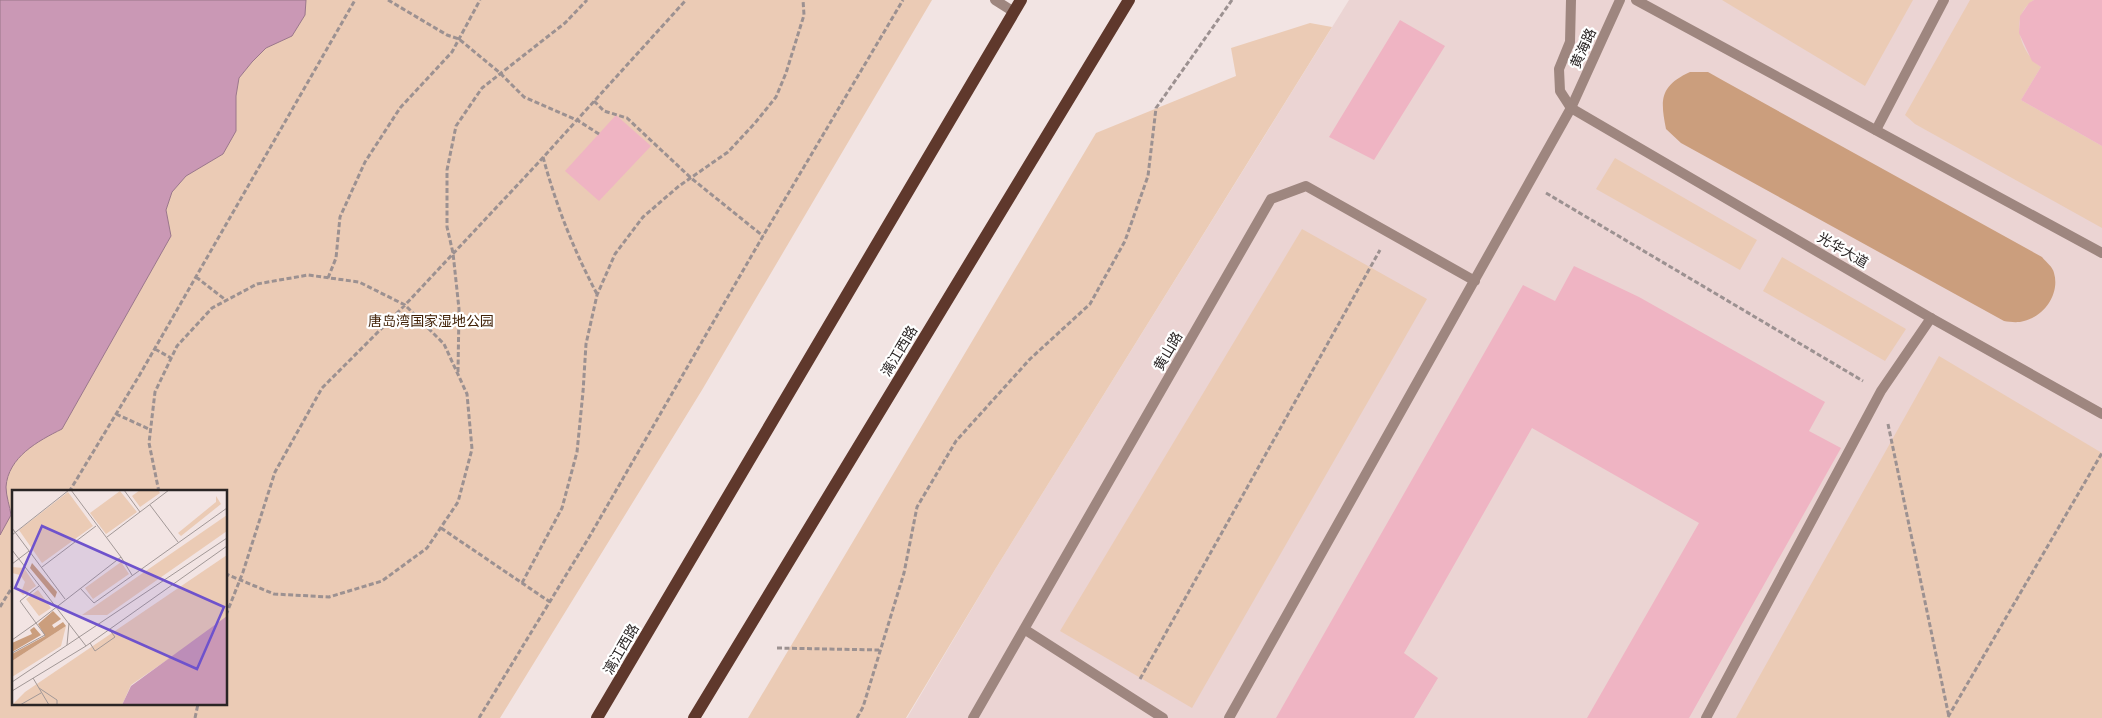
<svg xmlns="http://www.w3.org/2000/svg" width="2102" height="718" font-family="Roboto,'Noto Sans SC',sans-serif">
  <rect width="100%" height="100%" fill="#f2e4e3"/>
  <path fill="#ebd4d3" d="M 1349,0 L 2102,0 L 2102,718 L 907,718 L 996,568 Z"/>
  <path fill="#ebcbb5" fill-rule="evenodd" d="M 306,0 L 932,0 L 702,390 L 500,718 L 0,718 L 0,535 L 11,515 C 10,507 6,496 6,487 C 8,457 38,441 62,429 L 171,236 L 166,210 L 172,192 L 186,176 L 223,154 L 236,131 L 236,96 L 239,78 L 252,62 L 266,48 L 292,36 L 305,15 ZM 14,492 L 226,492 L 226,704 L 14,704 Z
    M 1722,0 L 1913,0 L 1865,86 Z
    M 1970,0 L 2034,0 C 2008,16 2020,53 2041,67 L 2021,100 L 2102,146 L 2102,228 L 1915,124 L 1905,115 Z
    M 1310,23 L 1332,27 L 996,568 L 906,718 L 748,718 L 1096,133 L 1236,76 L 1231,48 Z
    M 1615,158 L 1757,240 L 1740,270 L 1596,189 Z
    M 1302,229 L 1427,299 L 1192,708 L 1060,631 Z
    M 1782,257 L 1906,329 L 1885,361 L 1763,291 Z
    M 1939,356 L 2102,453 L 2102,718 L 1736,718 Z"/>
  <path fill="#cb9e7d" d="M 1690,72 L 1708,72 L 1724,81 L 2042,257 C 2046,262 2053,267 2054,273 C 2060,293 2045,316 2024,321 C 2018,323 2010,322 2004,321 L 1681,143 L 1666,129 C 1660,99 1660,86 1690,72 Z"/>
  <path fill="#ca98b5" stroke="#9a768a" d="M 0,0 L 306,0 L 305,15 L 292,36 L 266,48 L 252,62 L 239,78 L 236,96 L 236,131 L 223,154 L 186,176 L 172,192 L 166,210 L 171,236 L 62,429 C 38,441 8,457 6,487 C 6,496 10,507 11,515 L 0,535 Z"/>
  <path fill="#efb4c3" d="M 2034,0 L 2102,0 L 2102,146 L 2021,100 L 2041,67 L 2032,61 L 2019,33 L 2020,16 L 2029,3 Z
    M 1400,20 L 1445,46 L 1374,160 L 1329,137 Z
    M 616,115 L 651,146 L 599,201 L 565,171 Z
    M 1574,266 L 1639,297 L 1825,402 L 1809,431 L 1841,448 L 1689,718 L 1587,718 L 1699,523 L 1532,428 L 1404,653 L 1438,678 L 1414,718 L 1276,718 L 1523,285 L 1555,301 Z"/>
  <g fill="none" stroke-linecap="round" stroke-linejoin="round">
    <path stroke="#9c9191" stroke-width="3" stroke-dasharray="5 2.5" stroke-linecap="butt" d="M 388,0 L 447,35 L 459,39 L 500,73 L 524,97 L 577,120 L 599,134
      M 594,101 L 604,111 L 627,118 L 691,178 L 763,236
      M 543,157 C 556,205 574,251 597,294
      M 1546,193 L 1863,381
      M 196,277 L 227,301
      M 328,278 L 336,258 L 340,217 L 365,162 L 400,108 L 452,52 L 480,0
      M 155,349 L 171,358
      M 458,372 L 459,309 L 453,253 L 447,227 L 447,170 L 456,126 L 482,88 L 565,23 L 587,0
      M 116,414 L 151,430
      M 1888,424 L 1949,717
      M 69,492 L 139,376 L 355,0
      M 159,492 L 149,443 L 155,392 L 177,346 L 212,308 L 257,284 L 308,275 L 359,282 L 405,305 L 444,344 L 467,394 L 472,449 L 458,502 L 427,548 L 382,581 L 329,597 L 274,594 L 226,574
      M 441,528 L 550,602
      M 522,583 L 562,508 L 577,452 L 583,392 L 586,344 L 597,295 L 615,254 L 643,217 L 679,186 L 728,152 L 755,123 L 776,97 L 786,73 L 804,15 L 803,0
      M 0,607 L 14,584
      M 226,615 L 243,572 L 275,472 L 322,388 L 405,305 L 538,163 L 686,0
      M 777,648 L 879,650
      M 1140,679 L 1380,250
      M 1948,717 L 2102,453
      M 195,718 L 198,704
      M 479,718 L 588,539 L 763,236 L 903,0
      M 857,718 L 863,707 L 904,573 L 917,507 L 956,441 L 1030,359 L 1090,304 L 1125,241 L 1148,176 L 1156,108 L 1232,0"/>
    <path stroke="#9e867f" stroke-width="10" d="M 995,0 L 1014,12
      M 1706,718 L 1881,391 L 1931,318"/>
    <path stroke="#9e867f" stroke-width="10" d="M 1876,130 L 1944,0
      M 1024,629 L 1163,718
      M 973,718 L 1271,199 L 1306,186 L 1475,281
      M 1229,718 L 1571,108 L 1620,0"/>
    <path stroke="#9e867f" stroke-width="10" d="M 1571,0 L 1570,42 L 1559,69 L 1560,91 L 1571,108 L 1931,318 L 2102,414
      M 1636,0 L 2102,253"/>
    <path stroke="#5f382c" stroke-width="12" d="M 597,718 L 1021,0
      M 694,718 L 1129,0"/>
  </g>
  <g text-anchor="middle" stroke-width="4.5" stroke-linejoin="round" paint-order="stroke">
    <g font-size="14" fill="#2a2525" stroke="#fff">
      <text transform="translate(1583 48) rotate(-66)" y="5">黄海路</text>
      <text transform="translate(1843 250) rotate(30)" y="5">光华大道</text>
      <text transform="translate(899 351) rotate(-59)" y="5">漓江西路</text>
      <text transform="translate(1168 351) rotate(-60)" y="5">黄山路</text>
      <text transform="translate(621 649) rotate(-60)" y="5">漓江西路</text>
    </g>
    <g font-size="14" fill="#422309" stroke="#fff">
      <text x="431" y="326">唐岛湾国家湿地公园</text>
    </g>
  </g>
  <g transform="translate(12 490)">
    <rect width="215" height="215" fill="#f2e4e3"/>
    <path d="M 128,0 L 146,0 L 148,3 L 128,17 L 120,6 ZM 108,1 L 125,22 L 94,44 L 78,23 ZM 56,2 L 81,36 L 30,73 L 7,40 ZM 204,6 L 209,14 L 169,46 L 166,43 L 204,12 ZM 215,25 L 215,41 L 95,125 L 70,125 ZM 215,65 L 214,129 L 119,195 L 110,215 L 0,215 L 13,202 ZM 109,72 L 117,84 L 81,109 L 73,98 ZM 0,77 L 12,78 L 24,96 L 11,105 L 5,99 L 10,100 L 13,92 L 8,85 L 0,83 ZM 26,100 L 39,118 L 27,126 L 14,109 ZM 54,136 L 49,156 L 0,187 L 0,171 Z" fill="#ebcbb5"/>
    <path d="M 20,73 L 45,102 L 43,108 L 18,78 ZM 41,121 L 49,129 L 40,135 L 42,138 L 51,132 L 54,136 L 0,171 L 0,164 L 33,146 L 26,134 ZM 22,137 L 29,145 L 0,162 L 0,153 L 20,144 L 18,140 Z" fill="#cb9e7d"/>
    <path d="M 215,126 L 215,215 L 110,215 L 119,196 Z" fill="#ca98b5"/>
    <path fill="none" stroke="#a29897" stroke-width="1" d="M 112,0 L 128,22M 138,15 L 166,52M 0,38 L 53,109M 0,45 L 57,0M 95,47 L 157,0M 0,60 L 74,156M 109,67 L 120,85M 0,74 L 17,61M 30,77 L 84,36M 68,98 L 82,113 L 215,18M 0,150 L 24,133 L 8,111 L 27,96M 78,153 L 83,161 L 103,147 L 97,139M 55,155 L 57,133M 0,163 L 33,145 L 24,133 L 109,67 L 59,0M 21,188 L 37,215M 0,192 L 215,48M 27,198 L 45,210 L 45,215M 0,201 L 74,156 L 215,56M 8,215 L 29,203"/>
    <path fill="#6e52cc" fill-opacity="0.15" stroke="#6e52cc" stroke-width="2.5" d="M 30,36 L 212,117 L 185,179 L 3,98 Z"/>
    <rect width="215" height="215" fill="none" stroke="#2a2525" stroke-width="2.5"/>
  </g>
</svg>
